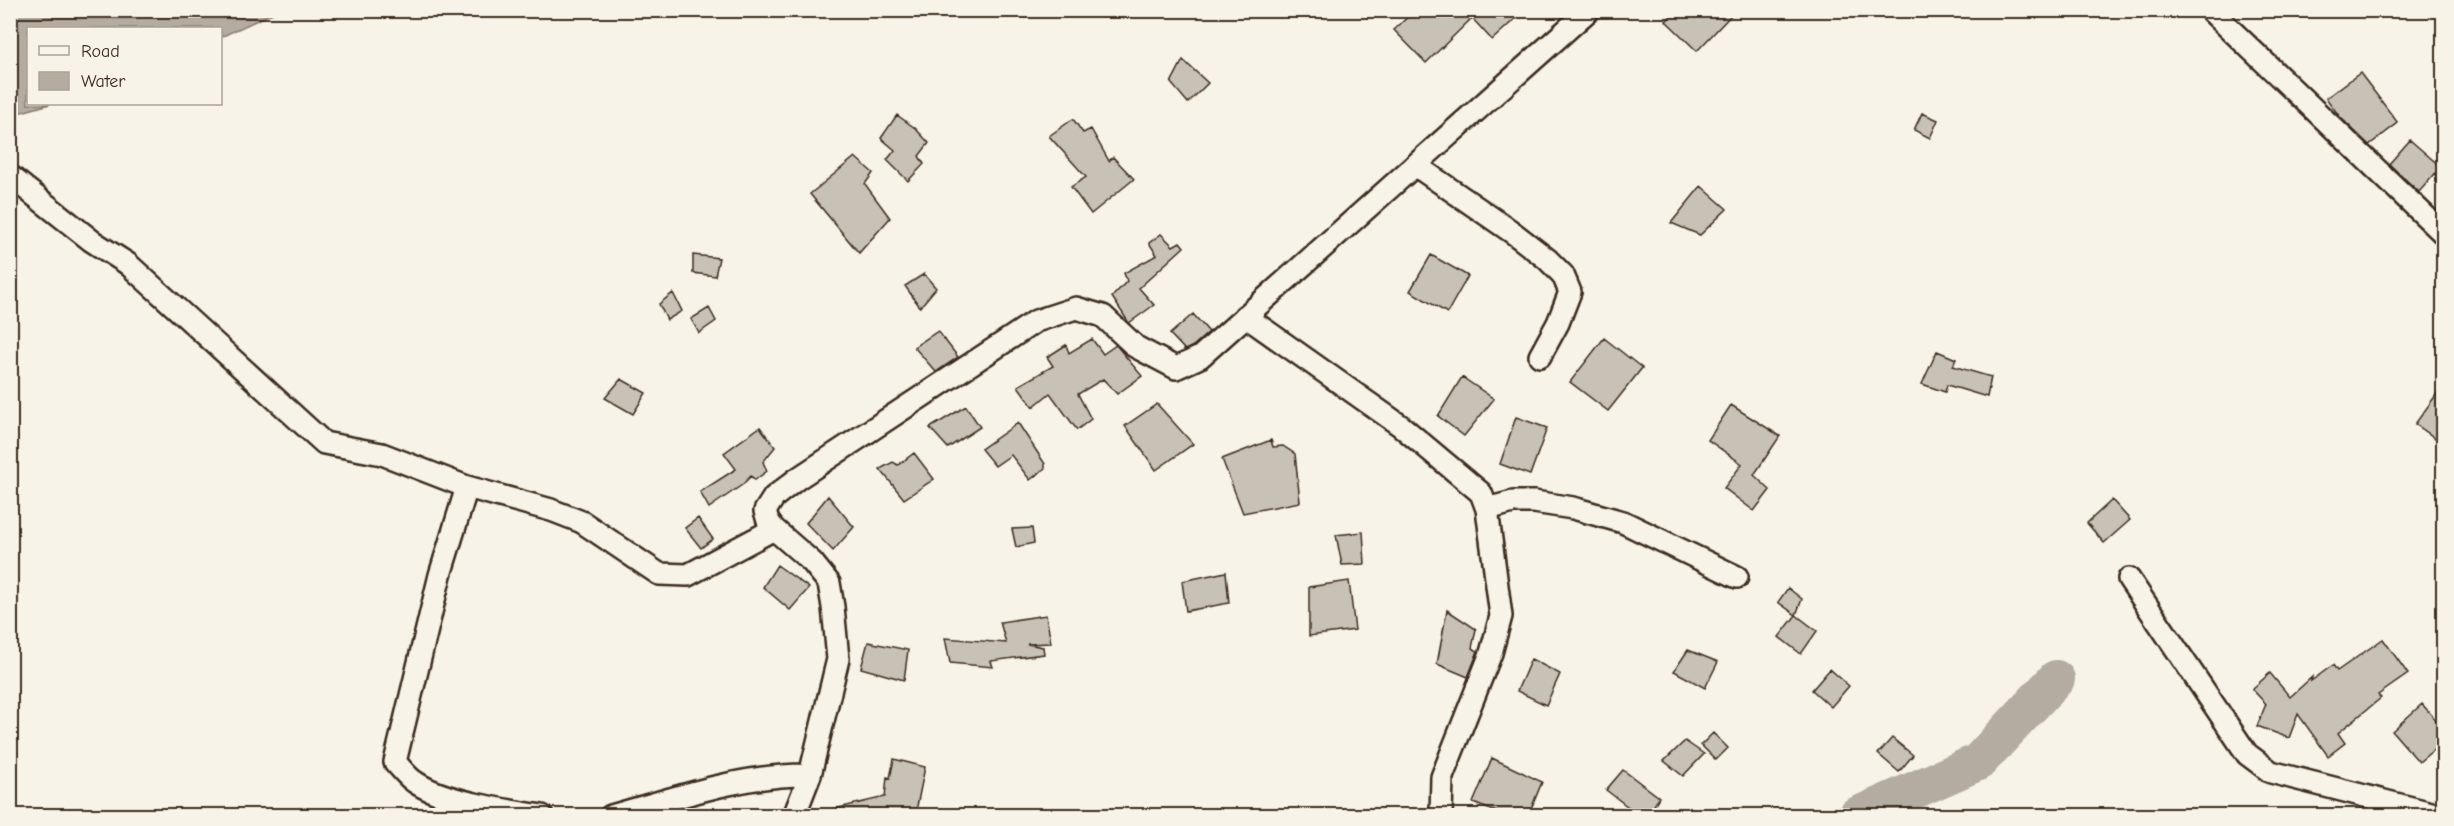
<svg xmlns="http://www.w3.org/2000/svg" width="2454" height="826" font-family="'Comic Neue',sans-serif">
  <rect width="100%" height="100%" fill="#f7f3e8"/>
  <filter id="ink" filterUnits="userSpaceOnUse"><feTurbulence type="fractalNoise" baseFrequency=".0167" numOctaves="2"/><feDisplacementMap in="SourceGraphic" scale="12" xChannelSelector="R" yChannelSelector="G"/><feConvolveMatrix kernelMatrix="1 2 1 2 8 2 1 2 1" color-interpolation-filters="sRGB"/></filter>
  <g filter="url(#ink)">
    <path fill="#b4aca0" stroke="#84786c" stroke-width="1.5" d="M 11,10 L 277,10 L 277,11 L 221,37 L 220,28 L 28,28 L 28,104 L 50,104 L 11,115 Z"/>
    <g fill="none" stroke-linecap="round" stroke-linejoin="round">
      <path stroke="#b4aca0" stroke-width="38" d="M 1856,816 L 1978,762 L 2056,679"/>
    </g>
    <path fill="#c8c1b6" stroke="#3b2a1e" stroke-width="1.5" d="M 1415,10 L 1525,10 L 1492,40 L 1472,18 L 1426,63 L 1394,30 Z
      M 1677,10 L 1736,10 L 1697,51 L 1666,21 Z
      M 1183,60 L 1208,83 L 1188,103 L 1171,83 Z
      M 2360,73 L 2398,123 L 2369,145 L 2340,117 L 2326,98 Z
      M 1922,113 L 1938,120 L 1930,138 L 1914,130 Z
      M 897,115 L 915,128 L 929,143 L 919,156 L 924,164 L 908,181 L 887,160 L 895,150 L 881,138 Z
      M 1073,119 L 1083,133 L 1091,129 L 1109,161 L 1113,157 L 1134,179 L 1091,214 L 1071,187 L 1086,177 L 1049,136 Z
      M 2410,140 L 2441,167 L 2419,192 L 2389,164 Z
      M 855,157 L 873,173 L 865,184 L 890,218 L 859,253 L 810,194 Z
      M 1701,186 L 1727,209 L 1700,235 L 1671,223 Z
      M 1161,234 L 1173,246 L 1180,242 L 1184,247 L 1139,288 L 1154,305 L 1129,323 L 1112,297 L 1127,281 L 1124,273 L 1157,255 L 1149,243 Z
      M 693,255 L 719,258 L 715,276 L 693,273 Z
      M 1431,255 L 1468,276 L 1447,313 L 1410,291 Z
      M 924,274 L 936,288 L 920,307 L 905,286 Z
      M 673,293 L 682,311 L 667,320 L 659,304 Z
      M 709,308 L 716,321 L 699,333 L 691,319 Z
      M 1193,314 L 1209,332 L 1193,346 L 1185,350 L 1170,334 Z
      M 938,331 L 958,357 L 936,372 L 914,347 Z
      M 1604,338 L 1642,368 L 1608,411 L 1570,382 Z
      M 1092,339 L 1103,354 L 1116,345 L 1142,376 L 1117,394 L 1103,379 L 1078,394 L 1091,419 L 1077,430 L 1050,393 L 1033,407 L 1018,386 L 1053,366 L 1047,357 L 1066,345 L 1069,353 Z
      M 1937,351 L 1956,359 L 1953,366 L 1991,377 L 1987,397 L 1947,385 L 1945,392 L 1922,384 Z
      M 1462,377 L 1494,399 L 1464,436 L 1438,416 Z
      M 621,379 L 646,393 L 633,414 L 605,398 Z
      M 2444,384 L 2444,444 L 2415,424 Z
      M 1157,404 L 1193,444 L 1156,470 L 1125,426 Z
      M 1731,405 L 1780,436 L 1754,475 L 1770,490 L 1754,511 L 1724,488 L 1742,464 L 1708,440 Z
      M 966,406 L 980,427 L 948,448 L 930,428 Z
      M 1516,417 L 1547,428 L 1530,475 L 1500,464 Z
      M 1018,423 L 1045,464 L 1045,468 L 1030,480 L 1011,455 L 995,466 L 981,449 Z
      M 760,427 L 775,447 L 763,462 L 767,471 L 755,480 L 751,476 L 742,485 L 709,508 L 700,492 L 736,469 L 724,453 Z
      M 1271,440 L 1273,447 L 1283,446 L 1295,454 L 1300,502 L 1243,513 L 1222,459 Z
      M 914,453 L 934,479 L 904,499 L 880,469 L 893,462 L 898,465 Z
      M 828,496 L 854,527 L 833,551 L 806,523 Z
      M 2112,500 L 2130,520 L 2104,543 L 2087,523 Z
      M 698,518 L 713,539 L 701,548 L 685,528 Z
      M 1032,528 L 1034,543 L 1016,547 L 1012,529 Z
      M 1363,532 L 1365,564 L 1342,565 L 1336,535 Z
      M 777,565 L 809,588 L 790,610 L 763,587 Z
      M 1226,572 L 1229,603 L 1186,611 L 1182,581 Z
      M 1349,581 L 1355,630 L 1309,636 L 1309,587 Z
      M 1788,588 L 1802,599 L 1796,615 L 1778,602 Z
      M 1447,610 L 1476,629 L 1472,648 L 1478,651 L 1468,677 L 1437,664 Z
      M 1046,615 L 1051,643 L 1027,644 L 1043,647 L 1044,654 L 991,661 L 993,667 L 950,663 L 945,638 L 1006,643 L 1000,622 Z
      M 1796,615 L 1817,631 L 1801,654 L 1779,637 Z
      M 2383,639 L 2408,674 L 2378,695 L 2381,698 L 2338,733 L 2345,743 L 2328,756 L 2298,714 L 2289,738 L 2257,726 L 2266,704 L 2252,689 L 2270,673 L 2290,697 L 2312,677 L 2311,681 L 2333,665 L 2337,671 Z
      M 868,642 L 908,650 L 904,680 L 861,668 Z
      M 1688,650 L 1718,662 L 1705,688 L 1674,671 Z
      M 1531,659 L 1560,674 L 1546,705 L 1517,691 Z
      M 1830,669 L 1849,686 L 1831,707 L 1812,690 Z
      M 2422,704 L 2444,729 L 2444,741 L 2419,762 L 2392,731 Z
      M 1713,733 L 1728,748 L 1716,760 L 1701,745 Z
      M 1892,738 L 1913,755 L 1899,772 L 1878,754 Z
      M 1685,741 L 1704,754 L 1683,776 L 1664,761 Z
      M 1492,758 L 1542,782 L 1528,816 L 1507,816 L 1473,803 Z
      M 894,759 L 925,767 L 915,816 L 835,816 L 834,809 L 885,797 L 887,777 L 890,778 Z
      M 1623,770 L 1659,797 L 1648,816 L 1640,816 L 1606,790 Z"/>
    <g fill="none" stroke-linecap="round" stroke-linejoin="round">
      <defs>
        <path id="street" d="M 2210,10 L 2444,234
          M 1415,165 L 1512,232 L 1547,259 L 1563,275 L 1570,292 L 1558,323 L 1540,356
          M 10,176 L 92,241 L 128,264 L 324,443 L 382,454 L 467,487 L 440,575 L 395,762 C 401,768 407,777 415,782 C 442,801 509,811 542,816
          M 1245,316 L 1401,426 L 1481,493 L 1487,509 L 1501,616 L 1491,653 L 1442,777 L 1441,816
          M 467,487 L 551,510 L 582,522 L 659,574 L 688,575 L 774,529
          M 1487,509 L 1513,502 L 1534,502 L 1573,508 L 1623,522 L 1737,577
          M 2129,579 L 2247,754 L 2271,772 L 2443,816
          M 611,816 C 676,798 742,774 810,775
          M 794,816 L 810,775 L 838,659 L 833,607 L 829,583 L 812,562 L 774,529 L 768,521 L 765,511 L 774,497 L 797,479 L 1036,321 L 1076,308 L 1103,316 L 1136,347 L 1176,368 L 1200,357 L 1589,10"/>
      </defs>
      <use href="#street" stroke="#3b2a1e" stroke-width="26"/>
      <use href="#street" stroke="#f7f3e8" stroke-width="21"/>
    </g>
  </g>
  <rect width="2454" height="826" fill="none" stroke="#f7f3e8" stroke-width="36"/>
  <rect x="18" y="18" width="2418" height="790" fill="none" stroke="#3b2a1e" stroke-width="2" filter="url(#ink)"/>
  <rect x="27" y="27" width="195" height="78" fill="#f7f3e8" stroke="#aca397" stroke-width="1.5"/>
  <rect x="39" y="46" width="30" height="9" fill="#f7f3e8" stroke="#aca397" stroke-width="1.5"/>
  <text x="81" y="57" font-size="18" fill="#3b2a1e">Road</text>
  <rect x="39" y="72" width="30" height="18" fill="#b4aca0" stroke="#aca397" stroke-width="1.5"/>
  <text x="81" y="87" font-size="18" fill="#3b2a1e">Water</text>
</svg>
